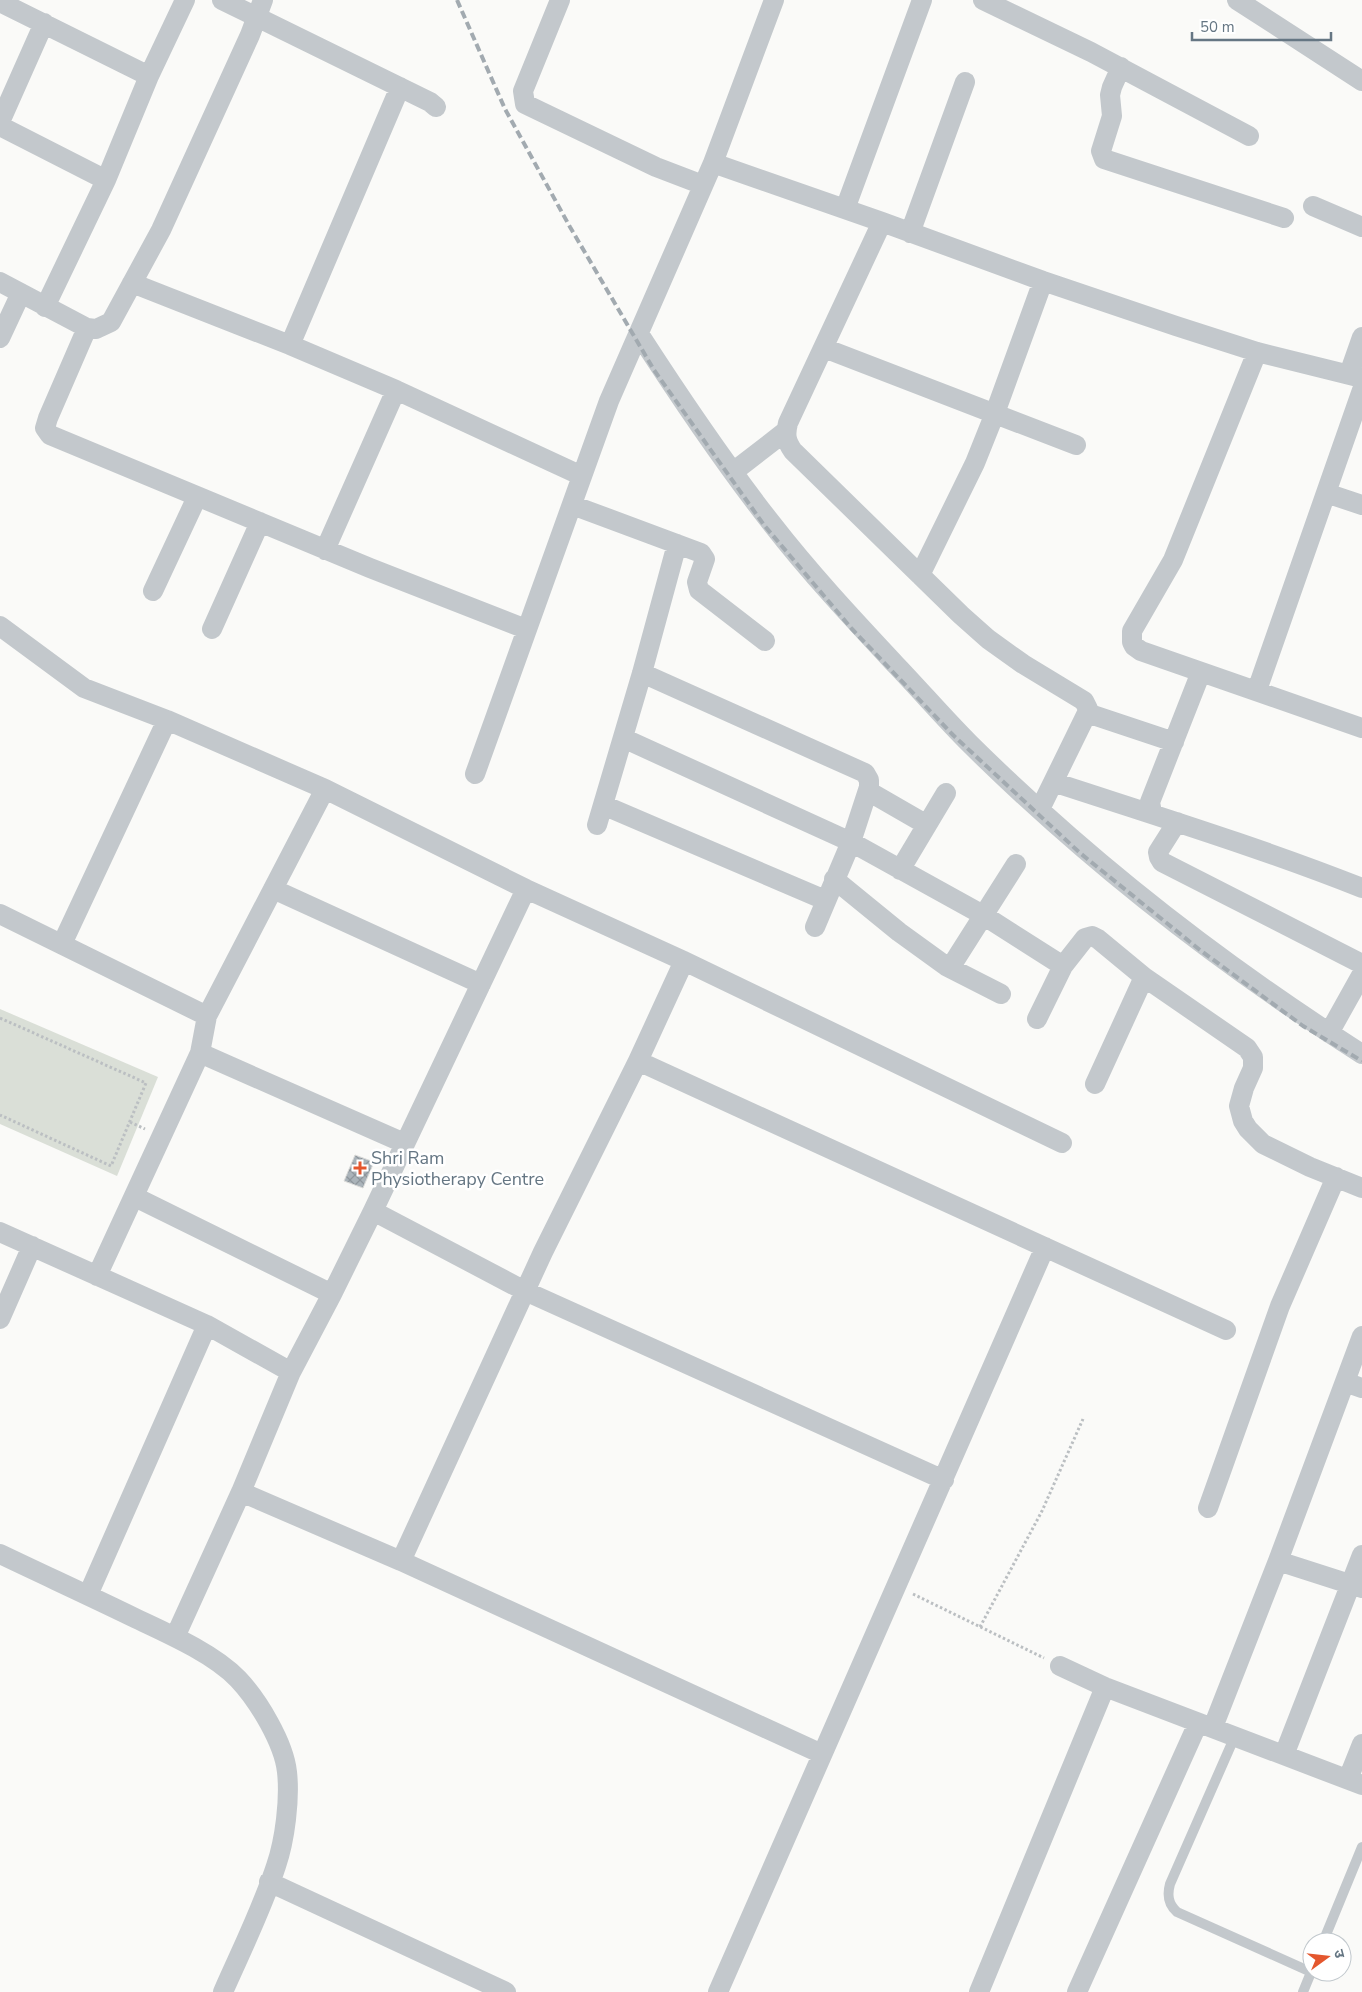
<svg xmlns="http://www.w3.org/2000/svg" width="1362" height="1992" font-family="'Nunito Sans','Noto Sans Devanagari',sans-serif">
  <defs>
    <pattern id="building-cross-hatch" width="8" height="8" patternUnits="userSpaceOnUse" patternTransform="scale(1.25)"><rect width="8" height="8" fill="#aab3b9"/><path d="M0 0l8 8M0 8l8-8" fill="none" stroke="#8e969c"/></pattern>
  </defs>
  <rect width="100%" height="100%" fill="#fafaf8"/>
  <path fill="#dadfd7" d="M 0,1009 L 158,1077 L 117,1176 L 0,1124 Z"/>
  <path fill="url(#building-cross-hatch)" stroke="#dcdcda" d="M 355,1155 L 374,1162 L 363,1188 L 344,1181 Z"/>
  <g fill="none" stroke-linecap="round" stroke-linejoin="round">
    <path stroke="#bbbfc2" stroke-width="3" stroke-dasharray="2.5 2.5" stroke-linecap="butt" d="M 0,1018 L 146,1083 L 111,1166 L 0,1115
      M 130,1122 L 145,1129
      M 913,1594 L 1044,1658
      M 980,1627 L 1042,1511 L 1083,1419"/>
    <path stroke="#c3c8cc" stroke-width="10" d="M 1235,1736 L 1170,1884 C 1167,1895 1168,1904 1177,1912 L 1311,1972
      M 1323,1942 L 1362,1847
      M 1303,1992 L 1312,1970"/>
    <path stroke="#c3c8cc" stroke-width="20" d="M 222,0 L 430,102 L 436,107
      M 560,0 L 523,91 L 525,104 L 656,167 L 703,185
      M 983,0 L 1091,52 L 1249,136
      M 1237,0 L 1362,81
      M 0,2 L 149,76
      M 1121,67 L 1112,87 L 1110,95 L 1112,116 L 1101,151 L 1104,159 L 1284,218
      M 0,122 L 44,23
      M 0,126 L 106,180
      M 713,163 L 882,222 L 1043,281 L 1176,326 L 1257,352 L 1362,378
      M 1313,206 L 1362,227
      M 845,209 L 922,0
      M 882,222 L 788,423 C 785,435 786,441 793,451 L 961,615 L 988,639 L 1023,664 L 1084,701 L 1088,709 L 1087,713 L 1040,809
      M 910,233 L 965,82
      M 0,282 L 87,328 L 96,329 L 111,322 L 161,230 L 250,35 L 263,0
      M 132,283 L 290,345 L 396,390 L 582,476
      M 45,307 L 106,180 L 149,76 L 185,0
      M 87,328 L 48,418 L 45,428 L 50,435 L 370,568 L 526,629
      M 639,334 C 681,399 724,463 772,524 C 810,573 853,619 895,664 C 920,690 944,718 969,743 C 1087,860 1222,965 1362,1054
      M 0,338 L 21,293
      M 290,345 L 400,87
      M 824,348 L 1076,445
      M 1257,352 L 1173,560 L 1132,631 L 1132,642 L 1134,646 L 1141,651 L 1362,728
      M 1349,374 L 1362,337
      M 733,472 L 786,431
      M 1326,493 L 1362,505
      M 572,505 L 701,553 L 705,559 L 697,582 L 699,590 L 765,641
      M 325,550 L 396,390
      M 920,575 L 975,463 L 995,413 L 1043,281
      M 153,591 L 197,497
      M 0,626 L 84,688 L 167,720 L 325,789 L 526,889 L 684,961 L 1062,1143
      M 212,629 L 260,522
      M 642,673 L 865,773 L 869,780 L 869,787 L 851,842 L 815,927
      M 1257,690 L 1362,390
      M 1087,713 L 1174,742
      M 623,738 L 851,842 L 983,915 L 1063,966 L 1037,1019
      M 475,774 L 609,401 L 713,163 L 774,0
      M 1053,782 C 1157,816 1261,848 1362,888
      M 868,791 L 927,825
      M 603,805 L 825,900
      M 1152,813 L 1150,802 L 1201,672
      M 1177,822 L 1158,852 L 1159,857 L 1162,862 L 1362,964
      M 597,825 L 642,673 L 677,544
      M 900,870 L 946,793
      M 834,879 L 899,932 L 946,966 L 1001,994
      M 273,889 L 481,984
      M 0,914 L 207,1016
      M 62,944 L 167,720
      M 1063,966 L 1085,938 L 1092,936 L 1098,939 L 1144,977 L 1247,1048 L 1253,1057 L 1253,1068 L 1244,1088 L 1239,1106 L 1243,1121 L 1248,1129 L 1263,1144 L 1310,1167 L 1362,1188
      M 950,968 L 1016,864
      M 1329,1033 L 1362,974
      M 200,1053 L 404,1143
      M 638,1061 L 1226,1330
      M 1095,1084 L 1144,977
      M 135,1197 L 332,1294
      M 373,1211 L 525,1291 L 944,1480
      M 0,1232 L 207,1325 L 291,1372
      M 97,1276 L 200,1053 L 207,1016 L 325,789
      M 0,1319 L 32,1246
      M 1345,1382 L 1362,1388
      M 241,1492 L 401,1561 L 822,1754
      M 1208,1508 L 1280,1306 L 1336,1177
      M 0,1554 C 46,1576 92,1597 137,1619 C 169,1634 214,1654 238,1679 C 258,1700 284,1743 287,1772 C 290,1799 285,1840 276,1866 C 262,1909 241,1951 223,1992
      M 401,1561 L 543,1252 L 638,1061 L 684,961
      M 1278,1561 L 1362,1588
      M 88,1595 L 207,1325
      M 175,1637 L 241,1492 L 291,1372 L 332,1294 L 373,1211 L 526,889
      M 1060,1666 L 1105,1687 L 1362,1785
      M 1213,1727 L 1278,1561 L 1362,1336
      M 1284,1755 L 1362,1555
      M 1348,1779 L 1362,1744
      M 269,1882 L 506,1992
      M 718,1992 L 1045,1247
      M 979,1992 L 1105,1687
      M 1077,1992 L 1198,1723"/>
    <path stroke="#a2aab0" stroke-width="4" stroke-dasharray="8 4" stroke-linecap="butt" d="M 457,0 L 505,109 L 570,227 L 654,370 L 764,525 L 852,629 L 953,735 L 1080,853 L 1200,950 L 1303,1026 L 1362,1061"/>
  </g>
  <path fill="#e4572e" stroke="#fff" stroke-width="2" d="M357.5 1160.5h5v5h5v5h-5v5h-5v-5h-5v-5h5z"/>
  <g text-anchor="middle" stroke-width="5" stroke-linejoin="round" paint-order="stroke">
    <g font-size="18" fill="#657683" stroke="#fff" text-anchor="start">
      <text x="371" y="1164">Shri Ram<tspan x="371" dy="21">Physiotherapy Centre</tspan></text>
    </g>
  </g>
  <g transform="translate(1327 1957) rotate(75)"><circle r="24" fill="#ffffff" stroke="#c1c8cd"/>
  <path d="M0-4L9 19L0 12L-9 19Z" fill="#e4572e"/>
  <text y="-8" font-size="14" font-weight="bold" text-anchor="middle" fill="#657683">उ</text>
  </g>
  <path d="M1192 32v8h139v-8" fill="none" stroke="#657683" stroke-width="2.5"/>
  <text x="1200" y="32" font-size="15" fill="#657683" stroke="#ffffff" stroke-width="4" paint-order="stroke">50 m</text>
</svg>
